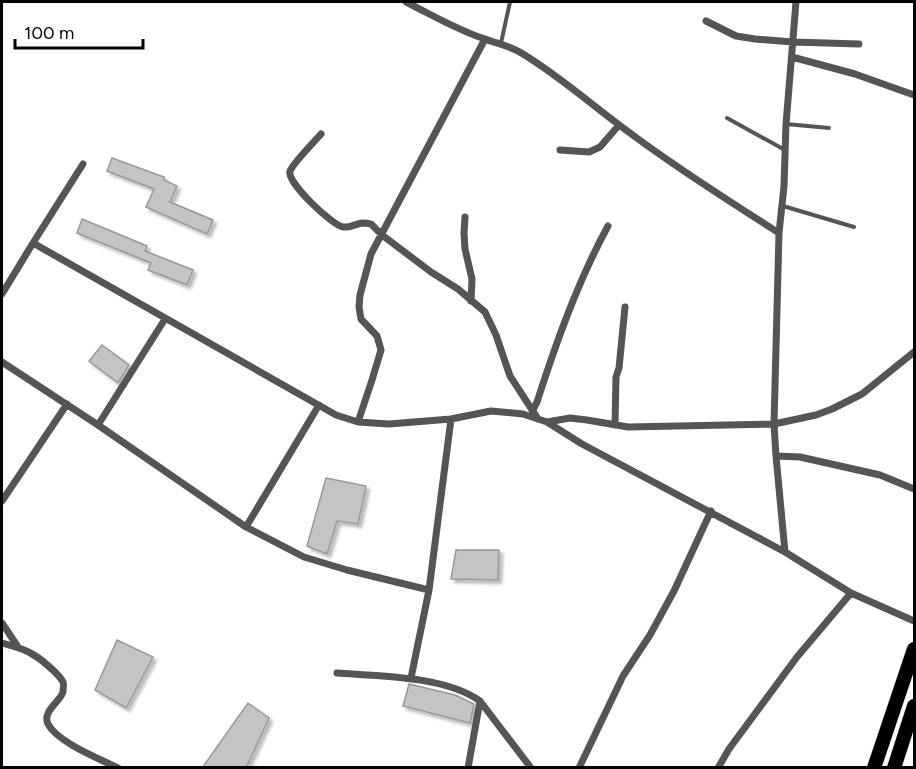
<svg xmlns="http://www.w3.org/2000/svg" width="916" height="769" font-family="Figtree,sans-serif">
  <defs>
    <filter id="shadow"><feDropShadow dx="3.5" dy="3.5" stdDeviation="1.5" flood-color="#0004"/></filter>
  </defs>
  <rect width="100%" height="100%" fill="#fff"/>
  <path fill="#c4c4c4" stroke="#999" stroke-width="1.5" filter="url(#shadow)" d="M 112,158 L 164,177 L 164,180 L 177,186 L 170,202 L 213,220 L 207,234 L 146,207 L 154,189 L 107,171 Z
    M 82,219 L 147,246 L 145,251 L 193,270 L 187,285 L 148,270 L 151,263 L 77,233 Z
    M 102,345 L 129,365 L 118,383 L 89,361 Z
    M 326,478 L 366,486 L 358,524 L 337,521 L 327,554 L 307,546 Z
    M 456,550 L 499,550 L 498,580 L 451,579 Z
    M 117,640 L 153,657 L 126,708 L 95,690 Z
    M 409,684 L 455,695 L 474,704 L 470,723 L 403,706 Z
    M 248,703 L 269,718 L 246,768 L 202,768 Z"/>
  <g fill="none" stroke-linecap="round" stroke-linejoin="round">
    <defs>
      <path id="highway" d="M 874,768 L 914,649
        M 894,768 L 914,706"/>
    </defs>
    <use href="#highway" stroke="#dbdbdb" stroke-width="15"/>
    <path stroke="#555" stroke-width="4" d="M 501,43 L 510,2
      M 727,118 L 785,150
      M 786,124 L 829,128
      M 783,206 L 854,227"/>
    <path stroke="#555" stroke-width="7" d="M 406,2 C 432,15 457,30 485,39 C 498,44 511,46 523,54 C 561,77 594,107 630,133 C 678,169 729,201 779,233
      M 706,21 L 736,36 L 755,39 L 793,42 L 859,44
      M 792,57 L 855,74 L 914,95
      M 321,134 C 314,142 294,162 290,171 C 286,182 332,225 343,227 C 350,228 355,224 362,223 C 365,223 368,223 371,224 L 382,235 L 431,272 L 458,289 L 485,312 L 496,335 L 510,376 L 538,419
      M 560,150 L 589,152 L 600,147 L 619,125
      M 465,217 L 464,233 L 465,249 L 472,279 L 471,301
      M 33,243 L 83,164
      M 2,294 L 33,243 L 336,415 L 358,422 L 389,424 L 451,419 L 491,411 L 523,414 L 547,422 L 582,444 L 785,552 L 851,593 L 914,621
      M 2,362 L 98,425 L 246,527 L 304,557 L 347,570 L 429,590
      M 533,410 L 537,402 C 556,343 578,281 608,226
      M 358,422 L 372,380 L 381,350 L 377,336 L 361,319 L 359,307 L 360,295 L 371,254 L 485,39
      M 547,422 L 570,418 L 587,420 L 628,427 L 774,424 L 816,415 L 832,409 L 862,394 L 914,352
      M 98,425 L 165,319
      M 615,425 L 616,377 L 619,368 L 625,307
      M 776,456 L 800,457 L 880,475 L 914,489
      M 2,501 L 67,404
      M 246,527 L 319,405
      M 785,552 L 776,456 L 774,424 L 779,233 L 784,186 L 786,124 L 796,2
      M 2,623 L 18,647
      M 2,643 C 12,646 23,648 32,654 C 40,658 59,674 63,682 C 64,684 63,689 63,692 C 60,702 42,711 48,724 C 57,742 100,759 118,768
      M 337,673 C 379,676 445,676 480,701 L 531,768
      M 411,678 L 429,590 L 451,419
      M 468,768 L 480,701
      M 579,768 L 623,676 L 650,635 L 674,591 L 711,511
      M 718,768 L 729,749 L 797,657 L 851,593"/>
    <use href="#highway" stroke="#000" stroke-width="14"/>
  </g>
  <rect width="916" height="769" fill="none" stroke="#000000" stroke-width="6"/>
  <path d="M15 39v9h128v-9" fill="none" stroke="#000000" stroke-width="3"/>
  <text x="24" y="39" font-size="18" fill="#000000" stroke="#ffffff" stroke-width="4.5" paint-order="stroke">100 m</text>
</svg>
